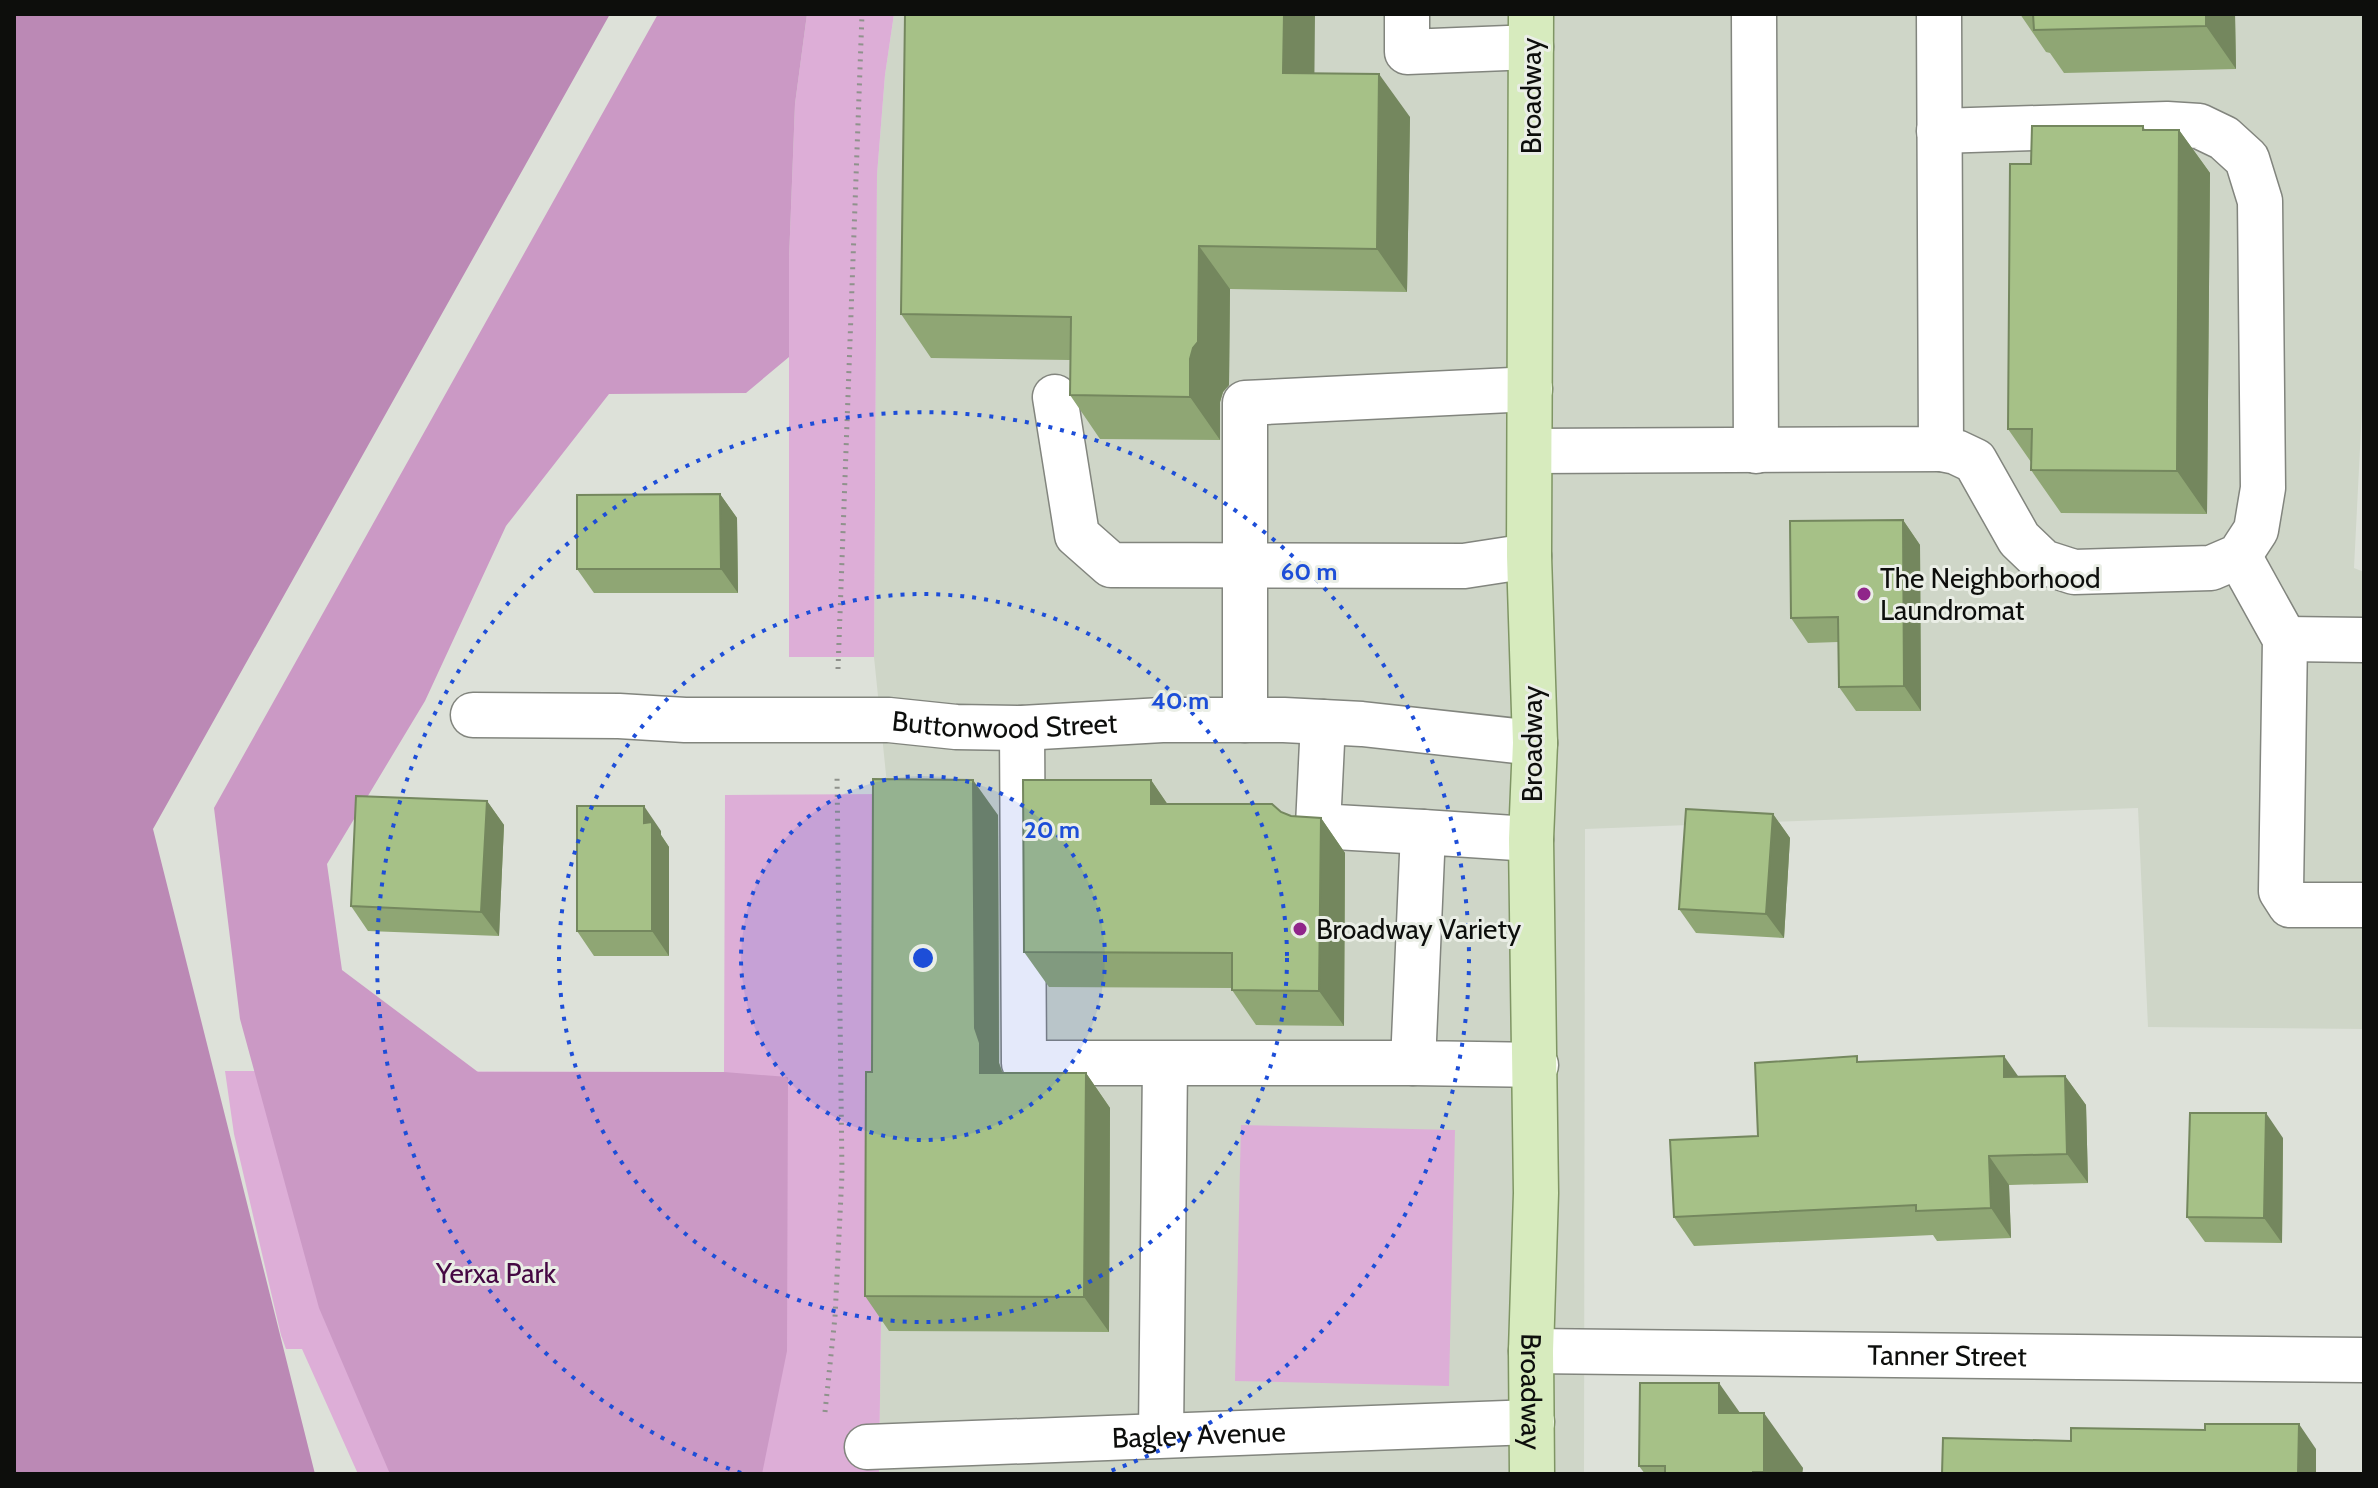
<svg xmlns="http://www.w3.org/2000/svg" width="2378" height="1488" font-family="Cabin,sans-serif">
  <rect width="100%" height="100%" fill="#dde1d9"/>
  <path fill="#cfd6c8" d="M 894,14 L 2364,14 L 2364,369 L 2354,568 L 2364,572 L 2364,1029 L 2148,1027 L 2138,808 L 1585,829 L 1584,1474 L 879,1474 L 888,794 L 874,657 L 877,175 L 885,75 Z"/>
  <path fill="#ddaed7" d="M 807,14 L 894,14 L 885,75 L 877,175 L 874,657 L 789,657 L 789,260 L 795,104 Z
    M 888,794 L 879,1474 L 358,1474 L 302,1349 L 286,1349 L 281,1335 L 234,1134 L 225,1071 L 724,1072 L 725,795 Z
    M 1241,1125 L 1455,1130 L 1449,1386 L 1235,1381 Z"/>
  <path fill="#cb99c5" d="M 658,14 L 807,14 L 795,104 L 789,260 L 789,357 L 746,393 L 609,394 L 506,526 L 425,701 L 327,864 L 342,970 L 478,1072 L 724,1072 L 788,1077 L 787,1351 L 762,1474 L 390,1474 L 319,1308 L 240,1019 L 214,808 Z"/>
  <path fill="#bb89b5" d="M 14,14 L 610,14 L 153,829 L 315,1474 L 14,1474 Z"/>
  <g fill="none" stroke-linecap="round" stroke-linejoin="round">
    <defs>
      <g id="minor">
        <path d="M 1407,14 L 1407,52 L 1531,47"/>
        <path d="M 1754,14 L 1756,451"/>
        <path d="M 1939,131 L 2167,124 L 2199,126 L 2224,138 L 2247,159 L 2260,201 L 2263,488 L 2256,530 L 2239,556 L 2211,568 L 2074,572 L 2043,562 L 2019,539 L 1975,461 L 1956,452 L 1941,449"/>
        <path d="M 1055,397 L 1077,535 L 1111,565 L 1464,566 L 1529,556"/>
        <path d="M 1530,451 L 1941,449 L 1939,14"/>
        <path d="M 2239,556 L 2285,639 L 2281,891 L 2290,905 L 2364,905"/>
        <path d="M 2285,639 L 2364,640"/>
        <path id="s1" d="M 473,715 L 619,716 L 685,720 L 889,720 L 956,727 L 1022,728 L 1162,720 L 1284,720 L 1362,724 L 1535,743"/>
        <path d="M 1245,720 L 1245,403 L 1530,389"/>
        <path d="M 1323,722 L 1318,826 L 1423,832"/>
        <path d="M 1022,728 L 1024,1063 L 1413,1063"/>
        <path d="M 1531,839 L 1423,832 L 1413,1063 L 1536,1065"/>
        <path id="s2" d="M 1531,1351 L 2364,1360"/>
        <path d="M 1161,1435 L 1165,1064"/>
        <path id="s3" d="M 867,1447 L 1532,1422"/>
      </g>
      <g id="major">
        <path id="s4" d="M 1531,14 L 1529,556 L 1535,743 L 1531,839 L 1536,1193 L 1531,1351 L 1532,1474"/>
      </g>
    </defs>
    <use href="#minor" stroke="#82857e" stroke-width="47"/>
    <use href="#major" stroke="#7f9564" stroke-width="47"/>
    <path stroke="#8f928c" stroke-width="5" stroke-dasharray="2 6" stroke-linecap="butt" d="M 838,669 L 862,14
      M 825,1412 L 835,1317 L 842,1174 L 837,775"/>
    <use href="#minor" stroke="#fff" stroke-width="44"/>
    <use href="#major" stroke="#d7ebbe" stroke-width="44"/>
  </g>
  <path fill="#8fa674" d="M 2020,14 L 2235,14 L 2236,69 L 2064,73 L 2050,53 L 2046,52 Z
    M 1314,73 L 1410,117 L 1407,292 L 1230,289 L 1229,385 L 1223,392 L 1220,402 L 1220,440 L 1100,439 L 1070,395 L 1070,360 L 931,358 L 901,314 Z
    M 2143,126 L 2145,130 L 2179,130 L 2210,173 L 2207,514 L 2061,513 L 2031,470 L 2031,462 L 2008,429 L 2031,164 Z
    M 720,494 L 737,518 L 738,593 L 594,593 L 577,569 Z
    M 1903,520 L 1920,545 L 1921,711 L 1856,711 L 1839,687 L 1838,642 L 1808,643 L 1791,618 Z
    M 1151,780 L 1167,804 L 1281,812 L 1291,816 L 1321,818 L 1345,853 L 1344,1026 L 1256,1025 L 1232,990 L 1232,988 L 1049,987 L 1024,952 Z
    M 487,801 L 504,825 L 499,936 L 368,931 L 351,906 Z
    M 1773,814 L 1790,838 L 1784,938 L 1696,933 L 1679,909 Z
    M 998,815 L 999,1063 L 1003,1073 L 1086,1073 L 1110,1108 L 1109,1332 L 889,1331 L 865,1296 Z
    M 661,831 L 661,835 L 669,847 L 669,956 L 594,956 L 577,931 Z
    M 1861,1062 L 2019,1077 L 2065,1076 L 2086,1105 L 2088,1183 L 2009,1185 L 2011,1238 L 1937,1241 L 1933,1235 L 1694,1246 L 1674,1217 L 1758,1136 Z
    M 2283,1138 L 2282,1243 L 2205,1242 L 2187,1217 Z
    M 1740,1413 L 1803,1468 L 1802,1474 L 1645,1474 L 1639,1466 Z"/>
  <path fill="#74875e" d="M 1284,14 L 1315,14 L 1314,116 L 1283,73 Z
    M 2206,14 L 2235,14 L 2236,69 L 2206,26 Z
    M 1379,74 L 1410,117 L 1407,292 L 1377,249 Z
    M 2179,130 L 2210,173 L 2207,514 L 2177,471 Z
    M 1199,246 L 1230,289 L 1229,385 L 1223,392 L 1220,402 L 1220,440 L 1190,397 L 1190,359 Z
    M 720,494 L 737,518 L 738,593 L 721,569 Z
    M 1903,520 L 1920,545 L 1921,711 L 1904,686 Z
    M 973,780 L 998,815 L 999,1063 L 1004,1078 L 980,1073 L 975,1028 Z
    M 1151,780 L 1175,815 L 1151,804 Z
    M 487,801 L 504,825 L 499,936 L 481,912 Z
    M 644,806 L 661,831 L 661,835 L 669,847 L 669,956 L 652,931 Z
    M 1773,814 L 1790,838 L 1784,938 L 1766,914 Z
    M 1321,818 L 1345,853 L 1344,1026 L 1319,991 Z
    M 2004,1056 L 2025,1086 L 2004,1077 Z
    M 1086,1073 L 1110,1108 L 1109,1332 L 1084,1297 Z
    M 2065,1076 L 2086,1105 L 2088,1183 L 2067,1154 Z
    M 2266,1113 L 2283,1138 L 2282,1243 L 2264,1218 Z
    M 1989,1156 L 2009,1185 L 2011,1238 L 1991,1208 Z
    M 1719,1383 L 1757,1437 L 1719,1413 Z
    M 1764,1413 L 1803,1468 L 1802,1474 L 1765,1474 L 1764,1472 Z
    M 2299,1424 L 2316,1449 L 2316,1474 L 2298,1474 Z"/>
  <path fill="#a6c187" stroke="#74875e" stroke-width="2" d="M 905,14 L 1284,14 L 1283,73 L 1379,74 L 1377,249 L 1199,246 L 1198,342 L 1193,348 L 1190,359 L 1190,397 L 1070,395 L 1071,317 L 901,314 Z
    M 2033,14 L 2206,14 L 2206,26 L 2034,30 Z
    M 2032,126 L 2143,126 L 2143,130 L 2179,130 L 2177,471 L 2031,470 L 2032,429 L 2008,429 L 2010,164 L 2031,164 Z
    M 720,494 L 721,569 L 577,569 L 577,495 Z
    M 1903,520 L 1904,686 L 1839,687 L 1838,617 L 1791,618 L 1790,521 Z
    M 873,779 L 973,780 L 975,1028 L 980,1043 L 980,1073 L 1086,1073 L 1084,1297 L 865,1296 L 866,1072 L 872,1072 Z
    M 1023,780 L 1151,780 L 1151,804 L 1272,804 L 1281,812 L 1291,816 L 1321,818 L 1319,991 L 1232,990 L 1232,953 L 1024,952 Z
    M 356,796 L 487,801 L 481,912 L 351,906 Z
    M 577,806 L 644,806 L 644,823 L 652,822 L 652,931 L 577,931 Z
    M 1686,809 L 1773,814 L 1766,914 L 1679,909 Z
    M 1857,1056 L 1857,1062 L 2004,1056 L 2004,1077 L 2065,1076 L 2067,1154 L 1989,1156 L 1991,1208 L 1916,1211 L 1916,1205 L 1674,1217 L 1670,1140 L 1758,1136 L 1755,1063 Z
    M 2190,1113 L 2266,1113 L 2264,1218 L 2187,1217 Z
    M 1640,1383 L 1719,1383 L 1719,1413 L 1764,1413 L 1764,1472 L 1753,1472 L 1753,1474 L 1665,1474 L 1665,1466 L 1639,1466 Z
    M 2205,1424 L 2299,1424 L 2298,1474 L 1942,1474 L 1943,1438 L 2071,1441 L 2071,1428 L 2205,1430 Z"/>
  <circle cx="923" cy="958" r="182" fill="#1d4ed8" fill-opacity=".12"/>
  <g fill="none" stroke="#1d4ed8" stroke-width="4" stroke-dasharray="4 8">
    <circle cx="923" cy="958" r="182"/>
    <circle cx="923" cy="958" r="364"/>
    <path d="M741 1473A546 546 0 1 1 1105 1473"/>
  </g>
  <g fill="#90268a" stroke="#eaeee6" stroke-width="3">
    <circle cx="1864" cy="594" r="8"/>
    <circle cx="1300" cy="929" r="8"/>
  </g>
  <g text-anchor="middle" stroke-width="6" stroke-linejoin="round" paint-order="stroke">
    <g font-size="28" fill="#0d0e0c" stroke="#eaeee6">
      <text transform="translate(1531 96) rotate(-90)" y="10">Broadway</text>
      <text dy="10" stroke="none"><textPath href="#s1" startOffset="532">Buttonwood Street</textPath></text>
      <text transform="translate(1532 744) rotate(-90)" y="10">Broadway</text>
      <text dy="10" stroke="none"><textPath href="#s2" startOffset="416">Tanner Street</textPath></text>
      <text dy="10" stroke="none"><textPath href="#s4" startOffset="1378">Broadway</textPath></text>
      <text dy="10" stroke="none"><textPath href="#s3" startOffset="332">Bagley Avenue</textPath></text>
    </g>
    <g font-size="28" fill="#0d0e0c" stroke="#eaeee6" text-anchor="start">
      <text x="1880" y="588">The Neighborhood<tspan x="1880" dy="32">Laundromat</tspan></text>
      <text x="1316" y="939">Broadway Variety</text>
    </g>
    <g font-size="28" fill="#450843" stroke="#eaeee6">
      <text x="496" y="1283">Yerxa Park</text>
    </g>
  </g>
  <circle cx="923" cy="958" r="12" fill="#1d4ed8" stroke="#eaeee6" stroke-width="4"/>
  <g font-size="24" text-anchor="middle" font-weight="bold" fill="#1d4ed8" stroke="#eaeee6" stroke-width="6" stroke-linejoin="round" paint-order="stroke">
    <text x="1309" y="580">60 m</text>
    <text x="1180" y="709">40 m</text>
    <text x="1052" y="838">20 m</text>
  </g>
  <rect width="2378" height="1488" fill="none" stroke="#0d0e0c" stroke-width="32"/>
</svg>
